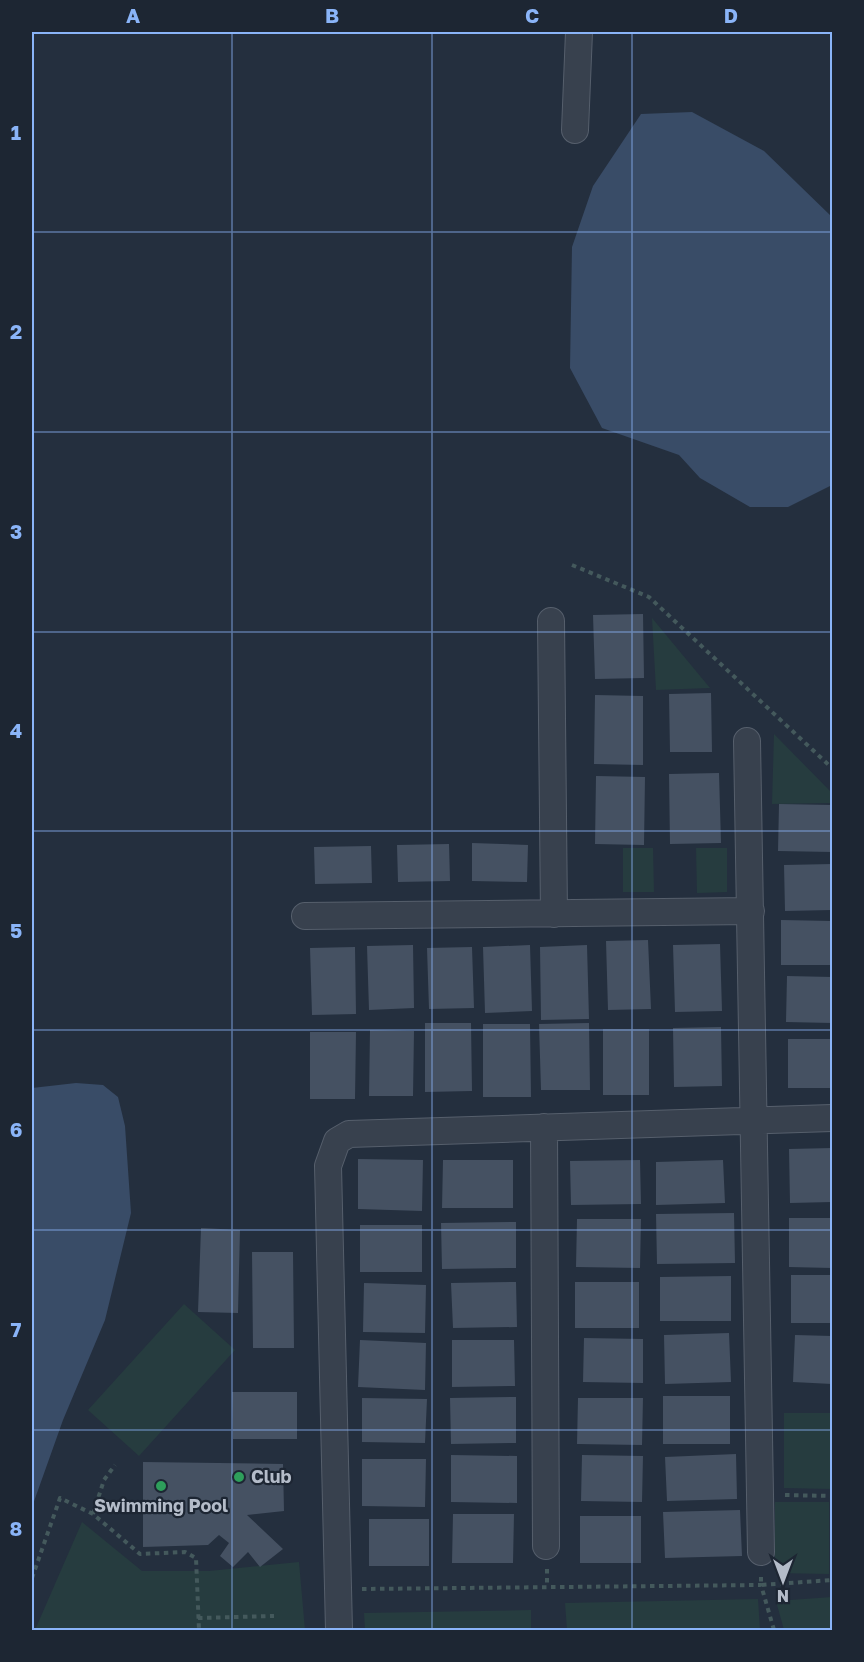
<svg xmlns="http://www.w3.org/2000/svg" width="864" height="1662" font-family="'Golos Text',sans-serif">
  <rect width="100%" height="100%" fill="#242f3e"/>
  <path fill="#263c3f" d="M 652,618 L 710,688 L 656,690 Z
    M 774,734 L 832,793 L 832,803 L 772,804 Z
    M 623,848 L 653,848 L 654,892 L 623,892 Z
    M 696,848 L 727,848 L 727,892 L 697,893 Z
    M 184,1304 L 235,1350 L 139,1456 L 88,1410 Z
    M 784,1413 L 832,1413 L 832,1489 L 784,1488 Z
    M 775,1502 L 829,1502 L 829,1574 L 775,1573 Z
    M 82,1522 L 142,1571 L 209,1571 L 299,1562 L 305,1630 L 35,1630 Z
    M 832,1597 L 832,1630 L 784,1630 L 776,1601 Z
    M 758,1599 L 760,1630 L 567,1630 L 565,1603 Z
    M 531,1610 L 531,1630 L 365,1630 L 364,1613 Z"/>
  <path fill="#394c67" d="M 692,112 L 764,151 L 832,217 L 832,485 L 788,507 L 750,507 L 700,478 L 679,455 L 602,428 L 570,368 L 572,247 L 593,186 L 641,114 Z
    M 76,1083 L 103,1085 L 118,1097 L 125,1126 L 131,1213 L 105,1320 L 63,1420 L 32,1507 L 32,1088 Z"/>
  <path fill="#455162" d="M 643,614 L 644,678 L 595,679 L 593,615 Z
    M 711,693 L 712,752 L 670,752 L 669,694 Z
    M 595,695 L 643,696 L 643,765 L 594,764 Z
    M 719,773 L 721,843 L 670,844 L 669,774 Z
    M 596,776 L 645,777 L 644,845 L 595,844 Z
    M 779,804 L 832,805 L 832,852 L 778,851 Z
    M 472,843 L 528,845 L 527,882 L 472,881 Z
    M 449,844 L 450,881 L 398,882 L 397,845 Z
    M 371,846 L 372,883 L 315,884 L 314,847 Z
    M 832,864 L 832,910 L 785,911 L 784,865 Z
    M 781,920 L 832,921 L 832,965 L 781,965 Z
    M 648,940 L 651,1009 L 608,1010 L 606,941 Z
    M 720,944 L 722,1011 L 675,1012 L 673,945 Z
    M 413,945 L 414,1008 L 369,1010 L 367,946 Z
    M 530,945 L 532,1011 L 485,1013 L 483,947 Z
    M 587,945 L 589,1019 L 541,1020 L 540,947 Z
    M 355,947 L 356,1014 L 312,1015 L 310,948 Z
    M 472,947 L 474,1008 L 429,1009 L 427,948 Z
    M 787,976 L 832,977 L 832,1023 L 786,1022 Z
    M 425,1023 L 471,1023 L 472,1091 L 425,1092 Z
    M 589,1023 L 590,1090 L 541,1090 L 539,1024 Z
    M 483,1024 L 530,1024 L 531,1097 L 483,1097 Z
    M 721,1027 L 722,1086 L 674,1087 L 673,1028 Z
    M 603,1029 L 649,1029 L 649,1095 L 603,1095 Z
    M 370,1030 L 414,1031 L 413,1096 L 369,1096 Z
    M 310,1032 L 356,1032 L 355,1099 L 310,1099 Z
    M 788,1039 L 832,1039 L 832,1088 L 788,1088 Z
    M 832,1148 L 832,1202 L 790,1203 L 789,1149 Z
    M 358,1159 L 423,1160 L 422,1211 L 358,1209 Z
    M 443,1160 L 513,1160 L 513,1208 L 442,1208 Z
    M 640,1160 L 641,1204 L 571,1205 L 570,1161 Z
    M 723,1160 L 725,1203 L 656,1205 L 656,1162 Z
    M 734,1213 L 735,1263 L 657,1264 L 656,1214 Z
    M 789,1218 L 832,1218 L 832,1268 L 789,1267 Z
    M 577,1219 L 641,1219 L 640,1268 L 576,1267 Z
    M 516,1222 L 516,1268 L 442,1269 L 441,1223 Z
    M 360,1225 L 422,1225 L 422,1272 L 360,1272 Z
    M 201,1228 L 240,1230 L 238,1313 L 198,1312 Z
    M 252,1252 L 293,1252 L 294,1348 L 253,1348 Z
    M 791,1275 L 832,1275 L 832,1323 L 791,1323 Z
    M 731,1276 L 731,1321 L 660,1321 L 660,1277 Z
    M 516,1282 L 517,1327 L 453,1328 L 451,1283 Z
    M 575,1282 L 639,1282 L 639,1328 L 575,1328 Z
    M 364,1283 L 426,1285 L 425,1333 L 363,1332 Z
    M 729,1333 L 731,1382 L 665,1384 L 664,1335 Z
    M 795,1335 L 832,1336 L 832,1384 L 793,1382 Z
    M 584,1338 L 643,1339 L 643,1383 L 583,1382 Z
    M 360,1340 L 426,1343 L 425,1390 L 358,1387 Z
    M 452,1340 L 514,1340 L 515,1386 L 452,1387 Z
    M 232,1392 L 297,1392 L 297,1439 L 233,1439 Z
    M 663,1396 L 730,1396 L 730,1444 L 663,1444 Z
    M 516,1397 L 516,1443 L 451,1444 L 450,1398 Z
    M 362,1398 L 427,1399 L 425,1443 L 362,1442 Z
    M 578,1398 L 643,1398 L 642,1445 L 577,1444 Z
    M 736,1454 L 737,1499 L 667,1501 L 665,1457 Z
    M 451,1455 L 517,1456 L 517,1503 L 451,1502 Z
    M 582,1455 L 643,1456 L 642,1502 L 581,1501 Z
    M 362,1459 L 426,1459 L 425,1507 L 362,1506 Z
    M 143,1462 L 283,1464 L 284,1511 L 247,1515 L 283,1549 L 260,1567 L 248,1552 L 233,1567 L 220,1556 L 229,1543 L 219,1535 L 208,1545 L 143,1547 Z
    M 740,1510 L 742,1556 L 665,1558 L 663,1512 Z
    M 453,1514 L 514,1514 L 513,1563 L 452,1563 Z
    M 580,1516 L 641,1516 L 641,1563 L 580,1563 Z
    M 369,1519 L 429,1519 L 429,1566 L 369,1566 Z"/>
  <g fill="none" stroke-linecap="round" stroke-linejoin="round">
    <defs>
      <path id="street" d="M 575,130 L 579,32
        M 551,621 L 554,914
        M 747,741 L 761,1552
        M 305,916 L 751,911
        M 544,1127 L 546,1546
        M 339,1630 L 328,1166 L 337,1141 L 349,1134 L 832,1118"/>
    </defs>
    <use href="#street" stroke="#565f6c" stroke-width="28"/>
    <path stroke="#44595c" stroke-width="4" stroke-dasharray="4.5 4.5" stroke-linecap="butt" d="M 572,565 L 649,597 L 832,768
      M 785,1495 L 832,1496
      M 93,1514 L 104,1480 L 115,1465
      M 547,1569 L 547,1587
      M 761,1577 L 761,1585 L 832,1580
      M 32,1578 L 60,1498 L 93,1514 L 140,1554 L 185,1552 L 196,1558 L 199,1630
      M 362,1589 L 761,1585 L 774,1630
      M 198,1618 L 274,1616"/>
    <use href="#street" stroke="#38414e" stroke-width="26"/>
  </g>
  <path fill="none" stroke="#8ab4f8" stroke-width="1.5" stroke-opacity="0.55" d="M 232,32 L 232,1630M 432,32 L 432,1630M 632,32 L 632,1630M 32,232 L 832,232M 32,432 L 832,432M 32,632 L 832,632M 32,831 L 832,831M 32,1030 L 832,1030M 32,1230 L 832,1230M 32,1430 L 832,1430"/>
  <g fill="#2e9e5b" stroke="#1d2633" stroke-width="2">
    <circle cx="239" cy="1477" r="6"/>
    <circle cx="161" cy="1486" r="6"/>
  </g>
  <g text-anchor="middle" stroke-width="4.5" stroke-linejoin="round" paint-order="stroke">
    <g font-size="18" font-weight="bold" fill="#b4bcc9" stroke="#1d2633" text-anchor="start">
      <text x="251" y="1483">Club</text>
      <text x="161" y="1512" text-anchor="middle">Swimming Pool</text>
    </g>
  </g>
  <rect width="864" height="1662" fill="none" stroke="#1d2633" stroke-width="66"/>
  <g transform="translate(783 1581) rotate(180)" stroke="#1d2633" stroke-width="4.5" paint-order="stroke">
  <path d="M0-4.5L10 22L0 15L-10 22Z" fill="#b4bcc9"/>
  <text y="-9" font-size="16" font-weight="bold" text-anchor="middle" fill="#b4bcc9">N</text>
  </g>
  <rect x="33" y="33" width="798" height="1596" fill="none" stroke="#8ab4f8" stroke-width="2"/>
  <g font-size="20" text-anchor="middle" font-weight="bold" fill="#8ab4f8">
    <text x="133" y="23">A</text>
    <text x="332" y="23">B</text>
    <text x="532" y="23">C</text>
    <text x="731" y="23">D</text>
    <text x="16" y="140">1</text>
    <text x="16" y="339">2</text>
    <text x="16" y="539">3</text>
    <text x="16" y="738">4</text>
    <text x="16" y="938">5</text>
    <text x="16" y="1137">6</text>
    <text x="16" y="1337">7</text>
    <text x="16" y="1536">8</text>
  </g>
</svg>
